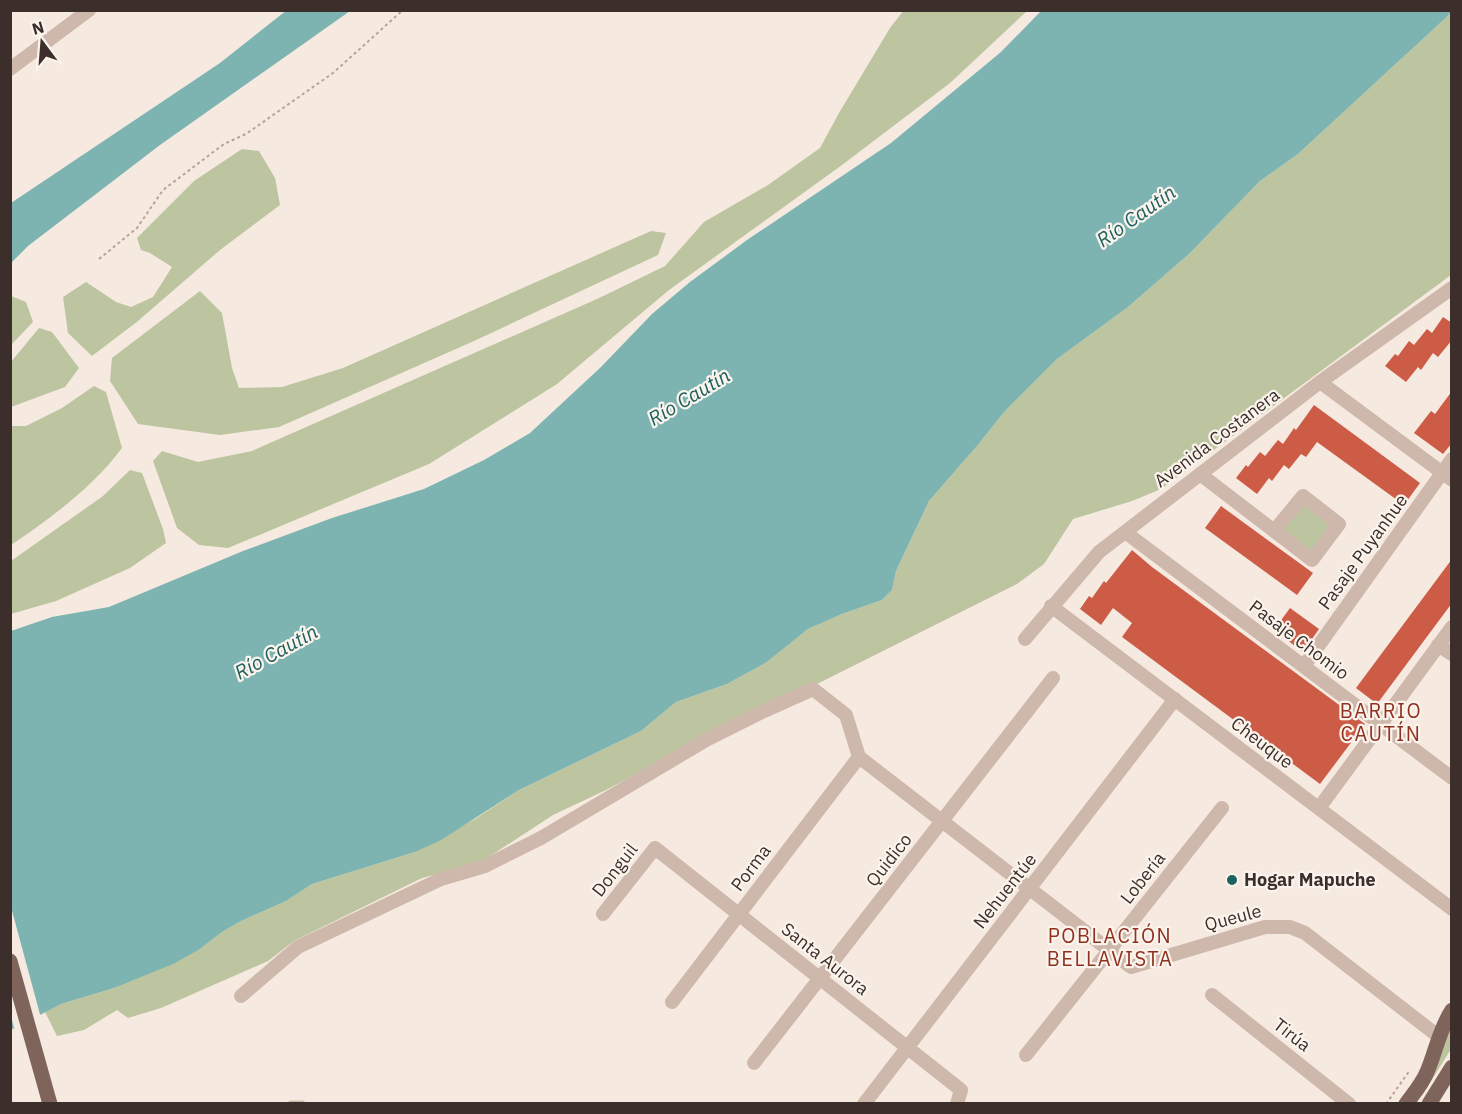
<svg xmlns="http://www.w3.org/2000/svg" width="1462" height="1114" font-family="'IBM Plex Sans',sans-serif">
  <rect width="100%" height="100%" fill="#f5e9e0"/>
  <path fill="#bcc59f" d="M 904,10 L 1027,11 L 950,83 L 842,165 L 669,290 L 557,384 L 429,464 L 228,548 L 199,545 L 177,528 L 153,461 L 162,451 L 198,462 L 252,451 L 597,299 L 665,266 L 704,222 L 768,185 L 820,148 L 839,113 L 890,28 Z
    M 1451,13 L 1451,275 L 1161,489 L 1132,501 L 1073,519 L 1044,564 L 1017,584 L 819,683 L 787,695 L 606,790 L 553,815 L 481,862 L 422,878 L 294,941 L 268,961 L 161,1008 L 128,1018 L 117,1010 L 84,1030 L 57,1036 L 45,1012 L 61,1004 L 114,988 L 200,949 L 222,932 L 241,921 L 286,901 L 312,884 L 415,852 L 475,819 L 519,790 L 641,731 L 676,702 L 727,684 L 767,662 L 808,629 L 842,614 L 882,600 L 892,590 L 896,571 L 929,501 L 977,446 L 1005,411 L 1057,359 L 1128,307 L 1189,254 L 1260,181 L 1298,154 Z
    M 242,149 L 259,151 L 275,178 L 280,205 L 220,250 L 138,321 L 92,356 L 68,333 L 63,297 L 86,282 L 116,302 L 131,307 L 153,297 L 172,267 L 150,253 L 141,250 L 137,238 L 194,181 Z
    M 651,231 L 666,233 L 658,255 L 474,341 L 279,427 L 220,435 L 138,424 L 110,381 L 112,358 L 200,291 L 222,313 L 232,368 L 239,388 L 282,387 L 343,368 Z
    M 11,296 L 26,302 L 33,322 L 11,345 Z
    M 39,328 L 52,332 L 79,368 L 65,387 L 11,407 L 11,362 Z
    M 94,386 L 106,392 L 122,448 C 93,487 51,518 11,545 L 11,426 L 26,426 L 62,408 Z
    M 130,470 L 142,473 L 163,529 L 166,543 L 130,568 L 56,601 L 11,614 L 11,561 L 103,496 Z
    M 1303,500 L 1335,524 L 1312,557 L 1280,531 Z
    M 1451,1024 L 1451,1049 L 1423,1094 L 1422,1093 Z"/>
  <path fill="#7db4b1" d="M 287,10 L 350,11 L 160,145 L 28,246 L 11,263 L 11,203 L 220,63 Z
    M 1041,11 L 1451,11 L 1451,13 L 1298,154 L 1260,181 L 1189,254 L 1128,307 L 1057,359 L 1005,411 L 977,446 L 929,501 L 896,571 L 892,590 L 882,600 L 842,614 L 808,629 L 767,662 L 727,684 L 676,702 L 641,731 L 519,790 L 441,840 L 415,852 L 312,884 L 286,901 L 241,921 L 222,932 L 200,949 L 173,964 L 114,988 L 61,1004 L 11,1030 L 11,631 L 52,617 L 109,607 L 243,551 L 332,518 L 424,489 L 484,460 L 530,433 L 601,367 L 652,314 L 690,282 L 747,240 L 891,143 L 1001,52 Z"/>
  <path fill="#f5e9e0" d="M 11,907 L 41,1018 L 15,1031 L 10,1013 Z"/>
  <path fill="#cc5c46" d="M 1443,317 L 1452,323 L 1452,340 L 1438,357 L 1433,353 L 1421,370 L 1418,367 L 1406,382 L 1385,366 L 1395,354 L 1398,356 L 1409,341 L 1414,345 L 1427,329 L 1432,333 Z
    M 1452,391 L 1452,443 L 1443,454 L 1414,433 L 1431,411 L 1435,414 Z
    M 1314,405 L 1420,483 L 1404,505 L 1317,442 L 1306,457 L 1301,454 L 1289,469 L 1284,465 L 1272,481 L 1269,478 L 1257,494 L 1236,478 L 1246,465 L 1248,467 L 1260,452 L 1265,456 L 1278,440 L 1283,444 L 1294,428 L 1296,430 Z
    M 1221,506 L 1313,573 L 1297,595 L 1205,528 Z
    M 1132,550 L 1152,567 L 1365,724 L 1320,784 L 1122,637 L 1132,623 L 1113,608 L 1101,625 L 1080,609 L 1089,596 L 1092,598 L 1104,581 L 1106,583 Z
    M 1452,559 L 1452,603 L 1377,704 L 1356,688 Z
    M 1290,608 L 1319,629 L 1303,652 L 1274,630 Z"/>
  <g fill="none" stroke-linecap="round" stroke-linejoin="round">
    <path stroke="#baa295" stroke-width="2" stroke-dasharray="3 3" stroke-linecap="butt" d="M 99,259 L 137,228 L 163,190 L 224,144 L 246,134 L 333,73 L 403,10
      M 1386,1104 L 1410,1070"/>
    <path stroke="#ceb8ab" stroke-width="7" d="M 291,1104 L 302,1104"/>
    <path stroke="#ceb8ab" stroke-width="14" d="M 10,69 L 89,10
      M 1320,382 L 1452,480
      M 1200,474 L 1312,560 L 1339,524 L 1303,496 L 1274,531
      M 1125,532 L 1452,778
      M 1051,606 L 1452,909
      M 1025,639 L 1099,552 L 1320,382 L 1452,288
      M 1438,645 L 1452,654
      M 1304,666 L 1452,459
      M 859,757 L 1131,967 L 1265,927 L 1290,927 L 1305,933 L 1438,1036
      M 1319,808 L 1452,627
      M 603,914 L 655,848 L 961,1090 L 957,1104
      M 1212,995 L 1349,1104
      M 241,996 L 298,947 L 441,879 L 485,866 L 541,838 L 706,740 L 764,711 L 813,689 L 846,715 L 859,757
      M 672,1002 L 859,757
      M 1026,1055 L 1222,808
      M 754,1063 L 1053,678
      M 864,1104 L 1175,699"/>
    <path stroke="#7e645b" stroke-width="15" d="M 10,961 L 50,1104
      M 1406,1104 C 1414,1093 1422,1084 1427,1072 C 1436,1051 1439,1030 1452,1010
      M 1429,1104 L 1452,1067"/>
  </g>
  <circle fill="#1d605f" stroke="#fbf4ed" stroke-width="2" cx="1232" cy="880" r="6"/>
  <g text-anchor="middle" stroke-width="4.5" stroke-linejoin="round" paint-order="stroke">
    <g font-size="18" fill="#3c2e2a" stroke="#fbf4ed">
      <text transform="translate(1217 438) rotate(-37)" y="6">Avenida Costanera</text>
      <text transform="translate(1363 552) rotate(-54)" y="6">Pasaje Puyanhue</text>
      <text transform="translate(1299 640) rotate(37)" y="6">Pasaje Chomio</text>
      <text transform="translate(1262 743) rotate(37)" y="6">Cheuque</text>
      <text transform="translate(889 860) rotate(-52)" y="6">Quidico</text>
      <text transform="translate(751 868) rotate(-53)" y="6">Porma</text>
      <text transform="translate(615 870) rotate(-52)" y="6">Donguil</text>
      <text transform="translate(1143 878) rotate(-52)" y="6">Lobería</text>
      <text transform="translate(1005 891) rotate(-52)" y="6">Nehuentúe</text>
      <text transform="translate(1233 918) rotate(-15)" y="6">Queule</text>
      <text transform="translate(825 959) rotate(38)" y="6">Santa Aurora</text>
      <text transform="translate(1292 1035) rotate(38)" y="6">Tirúa</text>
    </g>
    <g font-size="18" font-weight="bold" fill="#3c2e2a" stroke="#fbf4ed" text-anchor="start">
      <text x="1244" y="886">Hogar Mapuche</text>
    </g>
    <g font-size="20" font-style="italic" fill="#1d605f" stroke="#fbf4ed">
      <text transform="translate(1136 216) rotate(-35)" y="7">Río Cautín</text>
      <text transform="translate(689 397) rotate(-31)" y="7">Río Cautín</text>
      <text transform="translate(276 652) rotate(-29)" y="7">Río Cautín</text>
    </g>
    <g font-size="20" letter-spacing="1.5" fill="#90301e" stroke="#fbf4ed">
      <text x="1381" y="718">BARRIO<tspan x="1381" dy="23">CAUTÍN</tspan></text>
      <text x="1110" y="943">POBLACIÓN<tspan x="1110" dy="23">BELLAVISTA</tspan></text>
    </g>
  </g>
  <rect width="1462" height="1114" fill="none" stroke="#3c2e2a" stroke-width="24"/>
  <g transform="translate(42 42) rotate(344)" stroke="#fbf4ed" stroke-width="4.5" paint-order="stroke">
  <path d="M0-4.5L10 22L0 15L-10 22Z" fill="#3c2e2a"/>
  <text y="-9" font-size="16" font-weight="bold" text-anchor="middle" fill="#3c2e2a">N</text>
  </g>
</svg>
